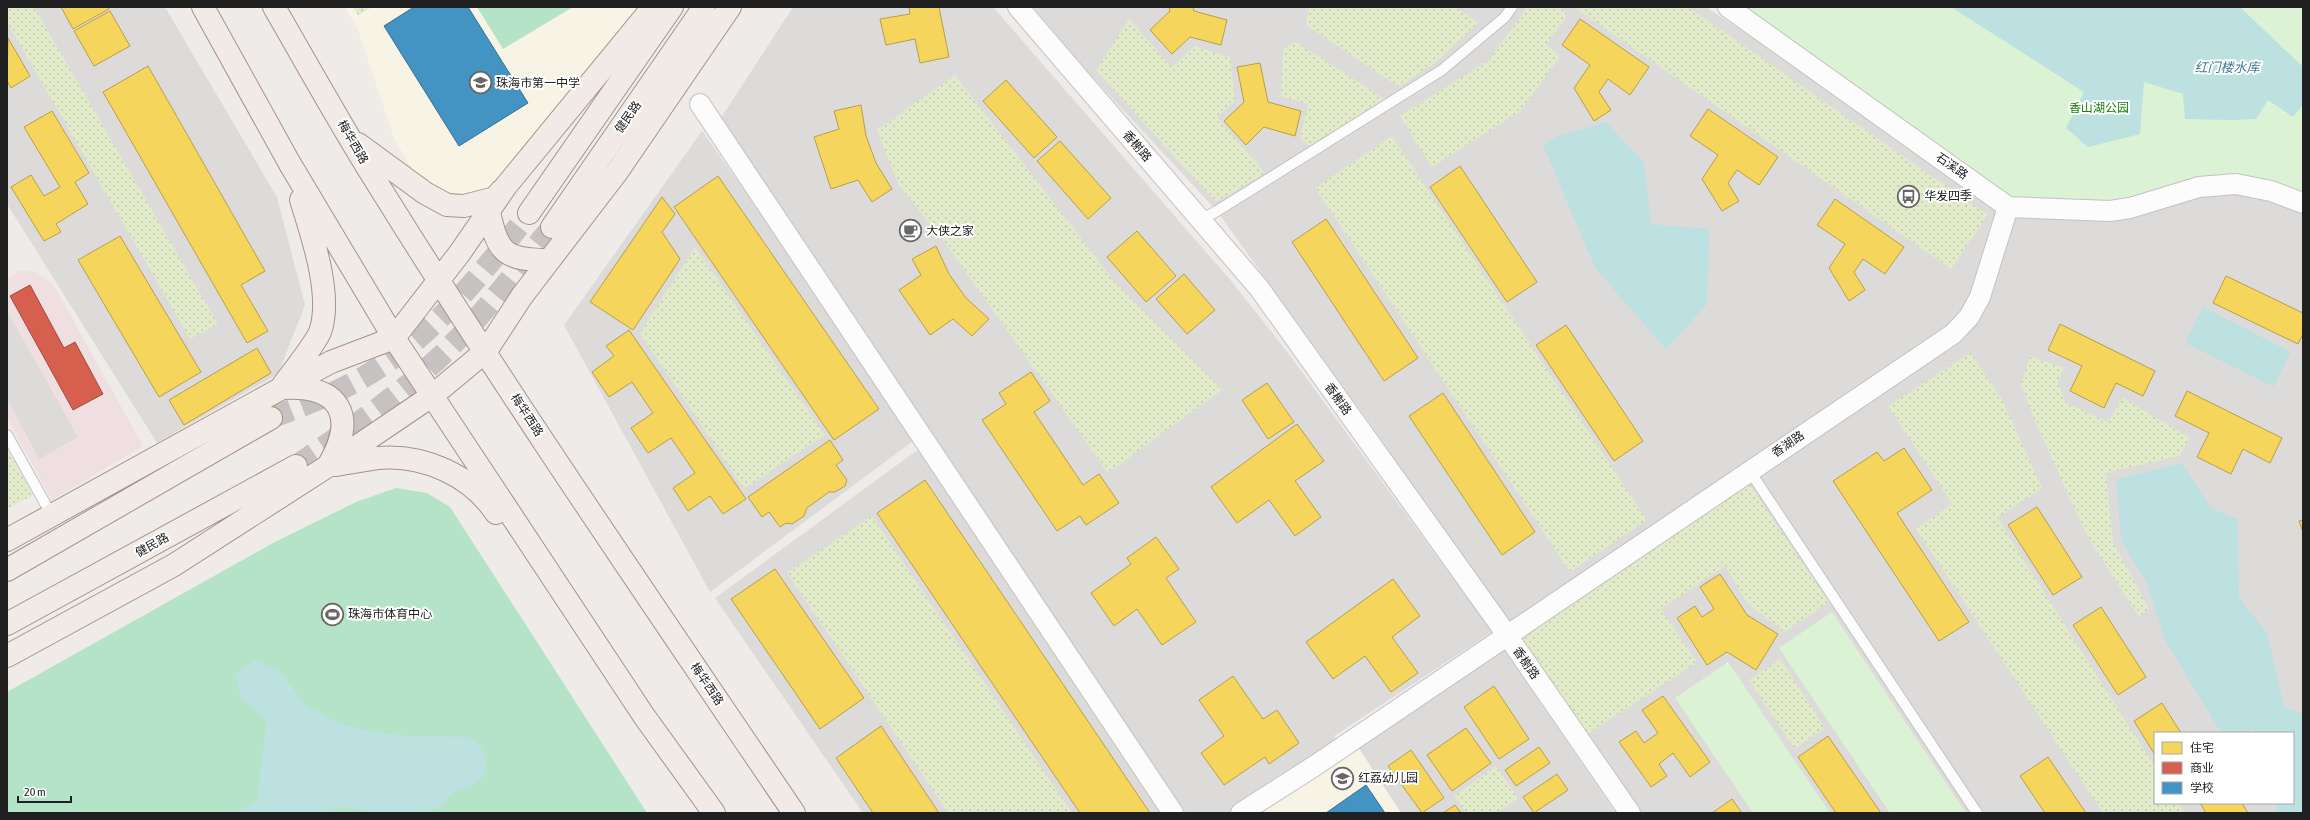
<svg xmlns="http://www.w3.org/2000/svg" width="2310" height="820" font-family="'Asap Condensed','Noto Sans SC',sans-serif">
  <defs>
    <pattern id="grass-dots" width="8" height="8" patternUnits="userSpaceOnUse"><rect width="8" height="8" fill="#e1eac9"/><path d="M2 2h.1M6 6h.1" fill="none" stroke="#c1c8ac" stroke-width="1.8" stroke-linecap="round"/></pattern>
  </defs>
  <rect width="100%" height="100%" fill="#eeebe9"/>
  <path fill="#dddbda" fill-rule="evenodd" d="M 7,7 L 165,7 L 277,197 L 305,305 L 278,374 L 157,443 L 7,204 Z
    M 793,7 L 993,7 L 1232,282 L 1291,357 L 1492,632 L 1334,736 L 1341,748 L 1238,813 L 1186,813 L 719,121 Z
    M 1033,7 L 1706,7 L 2008,207 L 2199,187 L 2303,203 L 2303,813 L 1630,813 L 1507,635 L 1383,442 L 1217,211 L 1086,70 ZM 2155,733 L 2293,733 L 2293,803 L 2155,803 Z
    M 702,131 L 920,436 L 710,592 L 564,325 Z
    M 923,446 L 1168,813 L 863,813 L 715,598 Z
    M 1502,647 L 1616,813 L 1401,813 L 1356,744 Z"/>
  <path fill="#efdfe1" d="M 20,271 L 36,272 L 53,284 L 143,446 L 52,500 L 7,418 L 7,278 Z"/>
  <path fill="#f7f3e5" d="M 345,7 L 639,7 L 532,159 L 477,199 L 435,197 L 417,177 L 394,139 L 357,28 Z
    M 1356,744 L 1401,813 L 1253,813 Z"/>
  <path fill="#dcdbda" d="M 1776,301 L 1830,379 L 1728,451 L 1673,373 Z
    M 7,311 L 78,437 L 39,459 L 7,399 Z"/>
  <path fill="url(#grass-dots)" d="M 7,7 L 34,7 L 218,324 L 190,339 L 7,22 Z
    M 353,7 L 372,7 L 358,15 Z
    M 1309,7 L 1456,7 L 1478,23 L 1436,62 L 1399,87 L 1306,25 Z
    M 1527,7 L 1558,7 L 1568,14 L 1546,45 L 1560,56 L 1521,111 L 1432,167 L 1400,116 L 1489,60 Z
    M 1574,7 L 1688,7 L 1988,215 L 1951,269 Z
    M 1129,19 L 1172,67 L 1195,46 L 1230,57 L 1235,101 L 1217,117 L 1265,173 L 1216,202 L 1096,70 Z
    M 1296,42 L 1386,100 L 1310,147 L 1300,137 L 1308,104 L 1281,96 L 1283,49 Z
    M 955,75 L 1114,281 L 1222,390 L 1108,473 L 946,244 L 898,184 L 877,130 Z
    M 1392,136 L 1647,520 L 1570,572 L 1315,188 Z
    M 695,247 L 825,435 L 744,489 L 640,333 Z
    M 1970,353 L 2002,399 L 2042,488 L 1997,518 L 2155,767 L 2155,803 L 2178,803 L 2185,813 L 2103,813 L 1916,529 L 1952,504 L 1888,406 Z
    M 2030,356 L 2064,368 L 2058,383 L 2066,403 L 2108,422 L 2123,398 L 2190,438 L 2179,456 L 2106,473 L 2113,542 L 2149,609 L 2139,617 L 2087,536 L 2038,428 L 2021,384 Z
    M 7,449 L 33,495 L 7,509 Z
    M 1748,482 L 1829,602 L 1785,632 L 1748,604 L 1725,566 L 1661,609 L 1697,662 L 1588,734 L 1522,638 Z
    M 872,516 L 1072,813 L 948,813 L 787,573 Z
    M 1780,659 L 1825,728 L 1795,749 L 1749,680 Z
    M 1496,766 L 1518,798 L 1497,813 L 1466,813 L 1454,796 Z"/>
  <path fill="#dbf2d5" d="M 1728,7 L 2303,7 L 2303,203 L 2254,186 L 2130,208 L 2008,207 Z
    M 1832,612 L 1966,813 L 1890,813 L 1779,648 Z
    M 1728,662 L 1830,813 L 1753,813 L 1675,698 Z"/>
  <path fill="#b5e3c7" d="M 477,7 L 573,7 L 503,49 Z
    M 396,488 L 427,493 L 450,507 L 647,813 L 7,813 L 7,692 L 273,543 L 356,502 Z"/>
  <path fill="#bde0e0" d="M 1951,7 L 2240,7 L 2303,67 L 2303,105 L 2293,117 L 2268,100 L 2256,119 L 2233,120 L 2185,119 L 2183,94 L 2144,82 L 2140,134 L 2088,147 L 2066,128 L 2084,92 Z
    M 1606,122 L 1644,163 L 1651,224 L 1709,229 L 1707,304 L 1666,349 L 1595,268 L 1543,145 L 1558,136 Z
    M 2203,307 L 2291,352 L 2274,387 L 2185,343 Z
    M 2182,463 L 2211,508 L 2238,519 L 2239,598 L 2267,633 L 2284,707 L 2303,714 L 2303,813 L 2277,813 L 2275,803 L 2293,803 L 2293,733 L 2255,733 L 2252,728 L 2248,733 L 2221,733 L 2165,640 L 2147,583 L 2121,540 L 2116,479 Z
    M 255,660 L 279,670 L 306,706 L 339,723 L 369,731 L 404,736 L 469,737 L 481,747 L 486,760 L 485,772 L 481,779 L 469,787 L 451,794 L 442,805 L 426,813 L 376,813 L 342,807 L 325,813 L 235,813 L 258,801 C 259,773 265,746 266,719 L 242,699 L 235,675 Z"/>
  <path fill="#f6d55c" stroke="#b69f4a" d="M 61,7 L 108,7 L 109,9 L 73,29 Z
    M 909,7 L 939,7 L 949,57 L 920,63 L 915,39 L 886,45 L 880,19 L 910,14 Z
    M 1169,7 L 1193,7 L 1194,11 L 1227,20 L 1221,45 L 1190,37 L 1172,54 L 1150,30 L 1170,11 Z
    M 110,11 L 130,46 L 94,66 L 74,31 Z
    M 1580,19 L 1649,67 L 1630,95 L 1608,79 L 1599,92 L 1611,110 L 1594,121 L 1574,88 L 1590,65 L 1562,45 Z
    M 8,38 L 30,76 L 11,88 L 7,81 Z
    M 1260,63 L 1268,102 L 1301,111 L 1295,136 L 1264,127 L 1246,145 L 1224,121 L 1244,102 L 1237,67 Z
    M 148,66 L 265,271 L 241,285 L 268,331 L 247,343 L 103,92 Z
    M 1006,80 L 1057,137 L 1034,158 L 983,101 Z
    M 861,105 L 866,136 L 876,163 L 892,189 L 872,202 L 858,180 L 831,189 L 814,137 L 839,129 L 834,111 Z
    M 1708,109 L 1778,157 L 1759,185 L 1737,170 L 1728,183 L 1739,201 L 1722,211 L 1702,179 L 1718,155 L 1690,136 Z
    M 52,111 L 89,173 L 75,182 L 88,204 L 56,224 L 61,232 L 44,241 L 11,187 L 31,175 L 44,196 L 60,187 L 24,127 Z
    M 1060,141 L 1111,198 L 1088,219 L 1037,161 Z
    M 1460,166 L 1537,282 L 1507,302 L 1430,187 Z
    M 718,176 L 879,409 L 834,440 L 674,207 Z
    M 662,197 L 675,214 L 662,232 L 680,259 L 633,330 L 590,302 Z
    M 1835,199 L 1904,247 L 1885,274 L 1863,259 L 1854,272 L 1865,290 L 1849,301 L 1829,268 L 1845,244 L 1817,225 Z
    M 1326,219 L 1418,358 L 1384,381 L 1292,242 Z
    M 1137,231 L 1176,276 L 1146,302 L 1107,257 Z
    M 120,236 L 201,372 L 159,397 L 78,260 Z
    M 936,246 L 949,274 L 966,298 L 989,319 L 972,336 L 953,319 L 930,335 L 899,290 L 921,275 L 912,259 Z
    M 1184,274 L 1215,310 L 1187,334 L 1156,299 Z
    M 2226,276 L 2303,313 L 2303,334 L 2298,344 L 2213,303 Z
    M 2060,324 L 2155,371 L 2143,396 L 2116,383 L 2104,408 L 2070,391 L 2082,366 L 2048,350 Z
    M 1566,325 L 1643,441 L 1614,461 L 1536,345 Z
    M 629,330 L 746,499 L 723,514 L 710,496 L 688,511 L 673,488 L 695,473 L 671,438 L 648,453 L 631,428 L 653,413 L 632,382 L 609,397 L 592,372 L 614,356 L 606,346 Z
    M 257,348 L 271,373 L 184,425 L 169,400 Z
    M 1031,372 L 1050,401 L 1034,412 L 1083,485 L 1099,474 L 1119,503 L 1086,525 L 1080,516 L 1057,531 L 982,420 L 1006,404 L 999,393 Z
    M 1267,383 L 1294,422 L 1268,439 L 1242,400 Z
    M 2187,391 L 2282,438 L 2270,463 L 2243,449 L 2231,474 L 2197,457 L 2209,433 L 2175,416 Z
    M 1443,393 L 1535,532 L 1502,555 L 1409,416 Z
    M 1297,424 L 1324,461 L 1295,481 L 1321,517 L 1295,536 L 1269,500 L 1237,523 L 1211,487 Z
    M 830,440 L 843,460 L 836,465 L 847,480 L 845,486 L 835,492 L 829,492 L 807,508 L 804,516 L 792,524 L 786,523 L 780,527 L 769,512 L 762,517 L 748,497 Z
    M 1904,448 L 1932,490 L 1897,513 L 1969,622 L 1939,641 L 1833,481 L 1877,452 L 1884,461 Z
    M 925,480 L 1150,813 L 1080,813 L 877,513 Z
    M 2037,507 L 2082,577 L 2053,595 L 2008,525 Z
    M 2303,520 L 2303,532 L 2299,521 Z
    M 1156,537 L 1179,569 L 1166,578 L 1196,622 L 1162,645 L 1137,609 L 1114,626 L 1091,593 L 1131,564 L 1127,558 Z
    M 775,569 L 864,698 L 820,729 L 731,599 Z
    M 1720,574 L 1747,615 L 1778,634 L 1756,670 L 1727,652 L 1707,665 L 1677,618 L 1695,606 L 1702,617 L 1714,609 L 1700,587 Z
    M 1393,579 L 1420,616 L 1392,637 L 1418,673 L 1391,692 L 1365,656 L 1333,679 L 1306,642 Z
    M 2101,607 L 2146,677 L 2118,695 L 2073,625 Z
    M 1233,676 L 1263,719 L 1277,710 L 1299,743 L 1269,764 L 1265,757 L 1224,785 L 1201,753 L 1224,736 L 1199,700 Z
    M 1494,686 L 1529,739 L 1499,759 L 1464,707 Z
    M 1663,696 L 1710,762 L 1690,777 L 1673,753 L 1659,764 L 1667,776 L 1651,787 L 1619,742 L 1636,731 L 1644,743 L 1658,733 L 1642,710 Z
    M 2162,703 L 2181,733 L 2155,733 L 2155,755 L 2134,721 Z
    M 881,726 L 939,813 L 873,813 L 836,758 Z
    M 1466,728 L 1491,763 L 1452,791 L 1427,755 Z
    M 1828,736 L 1881,813 L 1836,813 L 1798,757 Z
    M 1539,747 L 1550,763 L 1516,786 L 1505,770 Z
    M 1411,750 L 1444,798 L 1422,813 L 1388,766 Z
    M 2048,757 L 2086,813 L 2045,813 L 2020,776 Z
    M 1557,774 L 1568,790 L 1534,813 L 1523,797 Z
    M 1732,799 L 1742,813 L 1712,813 Z
    M 2200,803 L 2242,803 L 2248,813 L 2206,813 Z
    M 1455,805 L 1461,813 L 1443,813 Z"/>
  <path fill="#d6604d" stroke="#9f4d40" d="M 30,285 L 64,348 L 75,342 L 103,394 L 73,410 L 10,296 Z"/>
  <path fill="#4393c3" stroke="#387092" d="M 414,7 L 468,7 L 528,103 L 459,146 L 384,26 Z
    M 1366,785 L 1385,813 L 1326,813 Z"/>
  <g fill="none" stroke-linecap="round" stroke-linejoin="round">
    <path stroke="#c5c2c1" stroke-width="22" stroke-dasharray="22 11" stroke-linecap="butt" d="M 271,418 C 298,407 327,397 353,383 C 427,344 478,279 529,213
      M 296,466 C 342,434 389,403 430,366 C 476,325 513,275 552,227"/>
    <defs>
      <path id="lane" d="M 1200,220 L 1217,211 L 1442,70 L 1505,17 L 1512,7
        M 7,435 L 51,514
        M 1749,470 L 1977,813"/>
      <path id="street" d="M 1018,7 L 1259,288 L 1507,635 L 1630,813
        M 1728,7 L 2008,207 L 2110,211 L 2130,208 L 2199,187 L 2236,184 L 2271,191 L 2303,203
        M 700,104 L 1173,813
        M 1241,813 L 1313,767 L 1953,334 L 1969,317 L 1980,297 L 2008,207"/>
      <path id="primary" d="M 203,7 L 290,164 L 394,338 L 644,716 L 714,813
        M 274,7 C 307,64 339,122 374,178 C 508,394 652,603 794,813
        M 358,144 L 425,193 L 447,205 L 464,206 L 495,198 L 501,191
        M 489,211 C 497,254 506,260 549,260
        M 529,213 L 672,7
        M 552,227 L 704,7
        M 283,385 C 292,373 315,344 320,332 C 333,296 312,235 301,200
        M 283,388 C 342,385 357,417 328,466
        M 335,465 C 350,463 364,460 378,458 C 423,454 471,475 496,513
        M 7,540 L 282,388 L 331,362 L 394,338 L 459,254 L 506,186 L 653,7
        M 7,570 L 271,418
        M 7,624 L 296,466
        M 7,656 L 174,565 L 328,466 L 433,395 L 486,351 L 522,296 L 617,172 L 730,7"/>
    </defs>
    <use href="#lane" stroke="#c4c2c1" stroke-width="12"/>
    <use href="#street" stroke="#c4c2c1" stroke-width="22"/>
    <use href="#primary" stroke="#a49485" stroke-width="24"/>
    <use href="#lane" stroke="#fcfcfc" stroke-width="10"/>
    <use href="#street" stroke="#fcfcfc" stroke-width="20"/>
    <use href="#primary" stroke="#f1eae6" stroke-width="22"/>
  </g>
  <defs>
    <symbol id="school-ring" viewBox="-11 -11 22 22"><circle r="9.5" fill="#fff" stroke="#686766" stroke-width="1.5"/><path d="M0-5L7-2L0 1L-7-2ZM-4 1L0 2.5L4 1V4Q0 6-4 4Z" fill="#686766"/></symbol>
    <symbol id="bus-ring" viewBox="-11 -11 22 22"><circle r="9.5" fill="#fff" stroke="#686766" stroke-width="1.5"/><path d="M-5-6H5V4H4V6H2V4H-2V6H-4V4H-5ZM-3.5-4V0h7V-4ZM-3.5 1.2v1.5H-2V1.2ZM2 1.2v1.5H3.5V1.2Z" fill="#686766"/></symbol>
    <symbol id="cafe-ring" viewBox="-11 -11 22 22"><circle r="9.5" fill="#fff" stroke="#686766" stroke-width="1.5"/><path d="M-5.5-4.5H6V0H3Q3 3.5 0 3.5H-2.5Q-5.5 3.5-5.5 0ZM3-3.2v2h1.7v-2ZM-6 4.5H4V6H-6Z" fill="#686766"/></symbol>
    <symbol id="stadium-ring" viewBox="-11 -11 22 22"><circle r="9.5" fill="#fff" stroke="#686766" stroke-width="1.5"/><path d="M0-5a6.5 5 0 1 0 0 10a6.5 5 0 1 0 0-10ZM-3.5-1.8h7v3.6h-7Z" fill="#686766"/></symbol>
  </defs>
  <g fill-rule="evenodd">
    <use href="#school-ring" x="468" y="70" width="25" height="25"/>
    <use href="#bus-ring" x="1896" y="184" width="25" height="25"/>
    <use href="#cafe-ring" x="898" y="218" width="25" height="25"/>
    <use href="#stadium-ring" x="320" y="602" width="25" height="25"/>
    <use href="#school-ring" x="1330" y="766" width="25" height="25"/>
  </g>
  <g text-anchor="middle" stroke-width="4" stroke-linejoin="round" paint-order="stroke">
    <g font-size="12" fill="#202020" stroke="#fff" text-anchor="start">
      <text x="496" y="87">珠海市第一中学</text>
      <text x="1924" y="200">华发四季</text>
      <text x="926" y="235">大侠之家</text>
      <text x="348" y="618">珠海市体育中心</text>
      <text x="1358" y="782">红荔幼儿园</text>
    </g>
    <g font-size="12" fill="#1b7d0f" stroke="#fff">
      <text x="2099" y="112">香山湖公园</text>
    </g>
    <g font-size="12" fill="#202020" stroke="#fff">
      <text transform="translate(628 117) rotate(-55)" y="4">健民路</text>
      <text transform="translate(353 142) rotate(60)" y="4">梅华西路</text>
      <text transform="translate(1137 146) rotate(49)" y="4">香榭路</text>
      <text transform="translate(1952 166) rotate(35)" y="4">石溪路</text>
      <text transform="translate(1338 399) rotate(54)" y="4">香榭路</text>
      <text transform="translate(527 415) rotate(57)" y="4">梅华西路</text>
      <text transform="translate(1788 444) rotate(-34)" y="4">香湖路</text>
      <text transform="translate(152 545) rotate(-29)" y="4">健民路</text>
      <text transform="translate(1526 663) rotate(55)" y="4">香榭路</text>
      <text transform="translate(707 684) rotate(56)" y="4">梅华西路</text>
    </g>
    <g font-size="13" font-style="italic" fill="#42778f" stroke="#fff">
      <text x="2227" y="72">红门楼水库</text>
    </g>
  </g>
  <rect width="2310" height="820" fill="none" stroke="#202020" stroke-width="16"/>
  <rect x="2154" y="732" width="140" height="72" fill="#ffffff" stroke="#a6a6a6"/>
  <rect x="2162" y="742" width="20" height="12" fill="#f6d55c" stroke="#a6a6a6"/>
  <text x="2190" y="752" font-size="12" fill="#202020">住宅</text>
  <rect x="2162" y="762" width="20" height="12" fill="#d6604d" stroke="#a6a6a6"/>
  <text x="2190" y="772" font-size="12" fill="#202020">商业</text>
  <rect x="2162" y="782" width="20" height="12" fill="#4393c3" stroke="#a6a6a6"/>
  <text x="2190" y="792" font-size="12" fill="#202020">学校</text>
  <path d="M18 796v6h53v-6" fill="none" stroke="#202020" stroke-width="2"/>
  <text x="24" y="796" font-size="12" fill="#202020" stroke="#ffffff" stroke-width="3" paint-order="stroke">20 m</text>
</svg>
